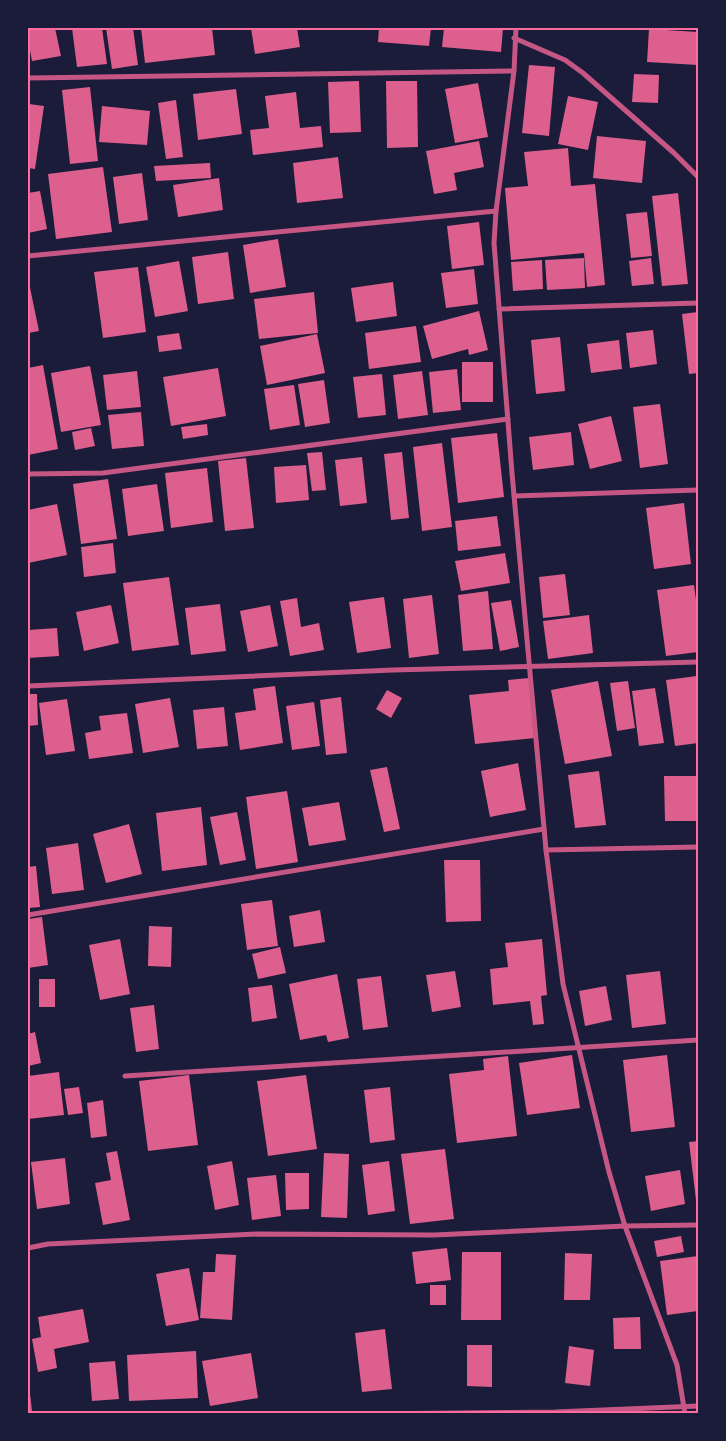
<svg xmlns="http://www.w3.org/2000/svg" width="726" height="1441" font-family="'PT Sans Narrow',sans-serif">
	<rect width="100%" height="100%" fill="#1b1b3a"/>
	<g fill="#dd5f8e">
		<polygon points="28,28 55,28 61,56 32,61 28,40"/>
		<polygon points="72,28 102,28 107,64 77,67"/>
		<polygon points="106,28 133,28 138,65 112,69"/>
		<polygon points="141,28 212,28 215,55 145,63"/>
		<polygon points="251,28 297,28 300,47 255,54"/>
		<polygon points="379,28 431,28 429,46 378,42"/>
		<polygon points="444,28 503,28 501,52 442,47"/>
		<polygon points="649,29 698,32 698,65 647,62"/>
		<polygon points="529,65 555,67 549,136 522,133"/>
		<polygon points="634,74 659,75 658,103 632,102"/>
		<polygon points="359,81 361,132 330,133 328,82"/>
		<polygon points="386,81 417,81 418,147 387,148"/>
		<polygon points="478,83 488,137 455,143 445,89"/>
		<polygon points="90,87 98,161 70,164 62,90"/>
		<polygon points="236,89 242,134 198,140 193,94"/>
		<polygon points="296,92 300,128 321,126 323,147 253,155 250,130 269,128 265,96"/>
		<polygon points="28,96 30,96 29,104 44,106 35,169 28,168"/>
		<polygon points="568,96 598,102 588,150 558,144"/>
		<polygon points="176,100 183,157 166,159 158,103"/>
		<polygon points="102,106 150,111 147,145 99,142"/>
		<polygon points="597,136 646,141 642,183 593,178"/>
		<polygon points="479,141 484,167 454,173 457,190 434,194 426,151"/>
		<polygon points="568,148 571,186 595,184 605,285 587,287 584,253 511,260 505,188 528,186 524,152"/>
		<polygon points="338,157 343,198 297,203 293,163"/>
		<polygon points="210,163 211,178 156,181 154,166"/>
		<polygon points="103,167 112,232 56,239 48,174"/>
		<polygon points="142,173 148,220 119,224 113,177"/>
		<polygon points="219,178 223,210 178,217 173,185"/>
		<polygon points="40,191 47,229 28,233 28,193"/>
		<polygon points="678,193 688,284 662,286 652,196"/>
		<polygon points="647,212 652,256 631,258 626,214"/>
		<polygon points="479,222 484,265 452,269 447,226"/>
		<polygon points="278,239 286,287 250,293 243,245"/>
		<polygon points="228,252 234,299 198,304 192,257"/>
		<polygon points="584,258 585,288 547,290 545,260"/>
		<polygon points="651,258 654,284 632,286 629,261"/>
		<polygon points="542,260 543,289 513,291 511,262"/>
		<polygon points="179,261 188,311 155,317 146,267"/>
		<polygon points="138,267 146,332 103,338 94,272"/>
		<polygon points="474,269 478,304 446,308 441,273"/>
		<polygon points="28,278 39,331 28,333"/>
		<polygon points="393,282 397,316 356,322 351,288"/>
		<polygon points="314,292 318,333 259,339 254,299"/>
		<polygon points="479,311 488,350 469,355 468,349 432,359 423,326"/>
		<polygon points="698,312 698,373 689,374 682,314"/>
		<polygon points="416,326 421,362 369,369 365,333"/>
		<polygon points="653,330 657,364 630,368 626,333"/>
		<polygon points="179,333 182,349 159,352 157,336"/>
		<polygon points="317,334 325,373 267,385 260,346"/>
		<polygon points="560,337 565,391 536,394 531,340"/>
		<polygon points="619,340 622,369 591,373 587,344"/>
		<rect x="462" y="362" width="31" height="40"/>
		<polygon points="43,365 58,449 28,455 28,368"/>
		<polygon points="90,366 101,425 61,432 51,373"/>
		<polygon points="218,368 226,416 171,426 163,377"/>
		<polygon points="457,369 461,410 433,413 429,372"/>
		<polygon points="137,371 141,407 107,410 103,375"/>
		<polygon points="422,371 428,415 398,419 393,375"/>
		<polygon points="382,374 386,415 358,418 353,377"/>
		<polygon points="324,380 330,423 305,427 298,384"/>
		<polygon points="294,385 300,425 270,430 264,389"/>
		<polygon points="660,404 668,464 640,468 633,407"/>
		<polygon points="141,412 144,446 112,449 108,415"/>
		<polygon points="611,416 622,461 590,469 578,424"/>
		<polygon points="207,424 208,435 183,439 181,427"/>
		<polygon points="91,428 95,446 75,450 72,432"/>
		<polygon points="571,432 574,465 533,470 529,437"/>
		<polygon points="497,433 504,497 458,503 451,438"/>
		<polygon points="442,443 452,527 422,531 413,447"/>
		<polygon points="322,452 326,490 312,491 307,453"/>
		<polygon points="402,452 409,518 391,520 384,454"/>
		<polygon points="362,457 367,503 340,506 335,460"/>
		<polygon points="246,458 254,528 225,531 218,461"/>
		<polygon points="306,465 309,500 276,503 274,467"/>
		<polygon points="207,468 213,522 171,528 165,473"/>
		<polygon points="108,479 117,539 81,544 73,484"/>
		<polygon points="157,484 164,531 128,536 122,489"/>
		<polygon points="684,503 691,564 654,569 646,508"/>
		<polygon points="57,504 67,555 28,563 28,510"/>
		<polygon points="497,516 501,546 458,551 455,521"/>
		<polygon points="113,543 116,573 84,577 81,547"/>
		<polygon points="505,553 510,583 461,591 455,561"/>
		<polygon points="565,574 570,615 543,618 539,577"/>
		<polygon points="169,577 179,645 132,651 123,583"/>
		<polygon points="694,585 698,615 698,652 666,656 657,590"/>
		<polygon points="488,591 493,649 463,651 458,595"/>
		<polygon points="432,595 439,654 409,658 403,599"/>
		<polygon points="384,597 391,648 357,653 349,602"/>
		<polygon points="297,598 301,627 319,623 324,650 290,656 280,601"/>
		<polygon points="511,600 519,647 500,651 491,603"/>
		<polygon points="220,604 226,651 191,655 185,608"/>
		<polygon points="111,605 119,643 84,651 76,612"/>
		<polygon points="270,605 278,646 248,652 240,611"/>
		<polygon points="589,615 593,653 548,659 543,621"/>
		<polygon points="57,628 59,656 28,658 28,630"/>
		<polygon points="697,676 698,743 675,746 666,680"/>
		<polygon points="529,678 535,738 475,744 469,695 509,691 508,680"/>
		<polygon points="598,681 612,756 565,764 551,690"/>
		<polygon points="628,681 635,728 617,731 610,683"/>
		<polygon points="275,686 283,743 240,750 235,713 256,710 253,689"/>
		<polygon points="655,688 664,743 639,746 632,691"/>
		<polygon points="387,690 402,698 391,718 376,709"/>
		<polygon points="28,694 37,694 38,725 28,726"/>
		<polygon points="341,697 347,753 326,755 320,700"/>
		<polygon points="170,698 179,747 143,753 135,704"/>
		<polygon points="67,699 75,751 46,755 39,703"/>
		<polygon points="314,702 320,746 292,750 286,706"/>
		<polygon points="224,707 228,746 197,749 193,710"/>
		<polygon points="127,713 133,753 89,759 85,733 101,730 99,716"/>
		<polygon points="518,763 526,810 490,817 481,771"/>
		<polygon points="387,767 400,829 384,832 370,770"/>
		<polygon points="599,771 606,825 575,828 568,775"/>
		<polygon points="664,776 698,776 698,821 665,821"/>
		<polygon points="287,791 298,862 256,869 246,797"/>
		<polygon points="339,802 346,840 309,846 302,808"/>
		<polygon points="201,807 207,865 162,871 156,813"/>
		<polygon points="237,812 246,860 220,865 210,817"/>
		<polygon points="129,824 142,874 106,883 93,834"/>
		<polygon points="78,843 84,890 52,894 46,848"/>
		<polygon points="444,860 480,860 481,921 446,922"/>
		<polygon points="36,866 40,907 28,908 28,867"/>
		<polygon points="272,900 278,946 247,950 241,904"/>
		<polygon points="320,910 325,942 294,947 289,916"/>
		<polygon points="42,917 48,965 28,968 28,919"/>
		<polygon points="149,926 172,927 171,967 148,966"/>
		<polygon points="120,939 130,994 100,1000 89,945"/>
		<polygon points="542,939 547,995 541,996 544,1024 533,1025 530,1001 493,1005 490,969 508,967 505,943"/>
		<polygon points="280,947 286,973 258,979 252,954"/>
		<polygon points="455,971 461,1007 432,1012 426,975"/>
		<polygon points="660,971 666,1024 632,1028 626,975"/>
		<polygon points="337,974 349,1038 328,1042 326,1035 300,1040 289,984"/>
		<polygon points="381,976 388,1027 363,1030 357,979"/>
		<rect x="39" y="979" width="16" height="28"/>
		<polygon points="272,985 277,1018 252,1022 248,988"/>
		<polygon points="606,986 612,1020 585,1026 579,991"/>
		<polygon points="154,1005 159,1049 136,1052 130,1008"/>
		<polygon points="35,1032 41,1063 28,1066 28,1034"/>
		<polygon points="572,1055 580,1108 527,1115 519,1063"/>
		<polygon points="667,1055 675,1127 631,1132 623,1060"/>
		<polygon points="508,1056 517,1136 457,1143 449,1074 484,1070 483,1059"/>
		<polygon points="59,1072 64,1115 28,1119 28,1076"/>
		<polygon points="189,1075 198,1145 148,1151 139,1081"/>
		<polygon points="306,1075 317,1149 268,1156 257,1081"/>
		<polygon points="79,1087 83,1113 68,1115 64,1089"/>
		<polygon points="390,1087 395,1140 370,1143 364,1090"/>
		<polygon points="103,1100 107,1136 91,1138 87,1103"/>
		<polygon points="698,1141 698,1200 696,1200 689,1142"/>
		<polygon points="445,1149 454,1219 410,1224 401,1154"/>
		<polygon points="117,1151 130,1220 103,1225 95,1183 111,1180 106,1153"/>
		<polygon points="324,1153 349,1154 347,1218 321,1217"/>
		<polygon points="65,1158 70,1204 37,1209 31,1162"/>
		<polygon points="232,1161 239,1205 215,1210 207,1166"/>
		<polygon points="389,1161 395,1211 368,1215 362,1165"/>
		<polygon points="680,1170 685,1204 651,1211 645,1176"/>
		<polygon points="285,1173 309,1173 309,1209 286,1210"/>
		<polygon points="276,1175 281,1216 252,1220 247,1178"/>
		<polygon points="681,1236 684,1252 657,1257 654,1241"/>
		<polygon points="447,1248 451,1280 416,1284 412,1252"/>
		<polygon points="462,1252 501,1252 501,1320 461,1320"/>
		<polygon points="565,1253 592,1254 590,1300 564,1300"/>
		<polygon points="216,1254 236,1255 232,1320 200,1318 203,1272 215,1272"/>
		<polygon points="698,1256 698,1311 667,1315 660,1261"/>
		<polygon points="189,1268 199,1320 166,1326 156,1274"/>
		<rect x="430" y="1285" width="16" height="20"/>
		<polygon points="83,1309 89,1342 54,1349 57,1368 38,1372 32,1339 41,1337 38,1317"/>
		<polygon points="640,1317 641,1349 614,1349 613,1318"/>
		<polygon points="385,1329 392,1389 362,1392 355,1333"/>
		<polygon points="467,1345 492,1345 492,1387 467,1386"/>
		<polygon points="569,1346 594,1350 590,1386 565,1383"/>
		<polygon points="196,1351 198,1398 129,1401 127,1355"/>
		<polygon points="251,1353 258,1398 210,1406 202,1361"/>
		<polygon points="115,1361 119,1399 92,1401 89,1363"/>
	</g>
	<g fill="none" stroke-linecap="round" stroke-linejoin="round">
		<g stroke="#c65784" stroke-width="5">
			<polyline points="516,28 514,71 496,211 494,243 512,473 546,850 563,984 609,1172 625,1226 677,1365 685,1414"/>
			<polyline points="514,38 565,60 583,73 674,153 698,177"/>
			<polyline points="28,78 514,71"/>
			<polyline points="28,256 496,211"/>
			<polyline points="499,309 698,303"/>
			<polyline points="28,474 103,473 508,419"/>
			<polyline points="514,496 698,490"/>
			<polyline points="28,686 393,670 698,662"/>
			<polyline points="546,850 698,847"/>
			<polyline points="28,915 544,829"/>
			<polyline points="125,1076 698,1040"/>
			<polyline points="28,1248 48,1244 257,1234 434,1235 625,1226 698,1225"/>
			<polyline points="28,1397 30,1414"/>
			<polyline points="365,1414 555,1412 698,1406"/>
		</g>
	</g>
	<rect width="726" height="1441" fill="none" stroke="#1b1b3a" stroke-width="58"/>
	<rect x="29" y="29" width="668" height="1383" fill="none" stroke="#ff6b9d" stroke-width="2"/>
</svg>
